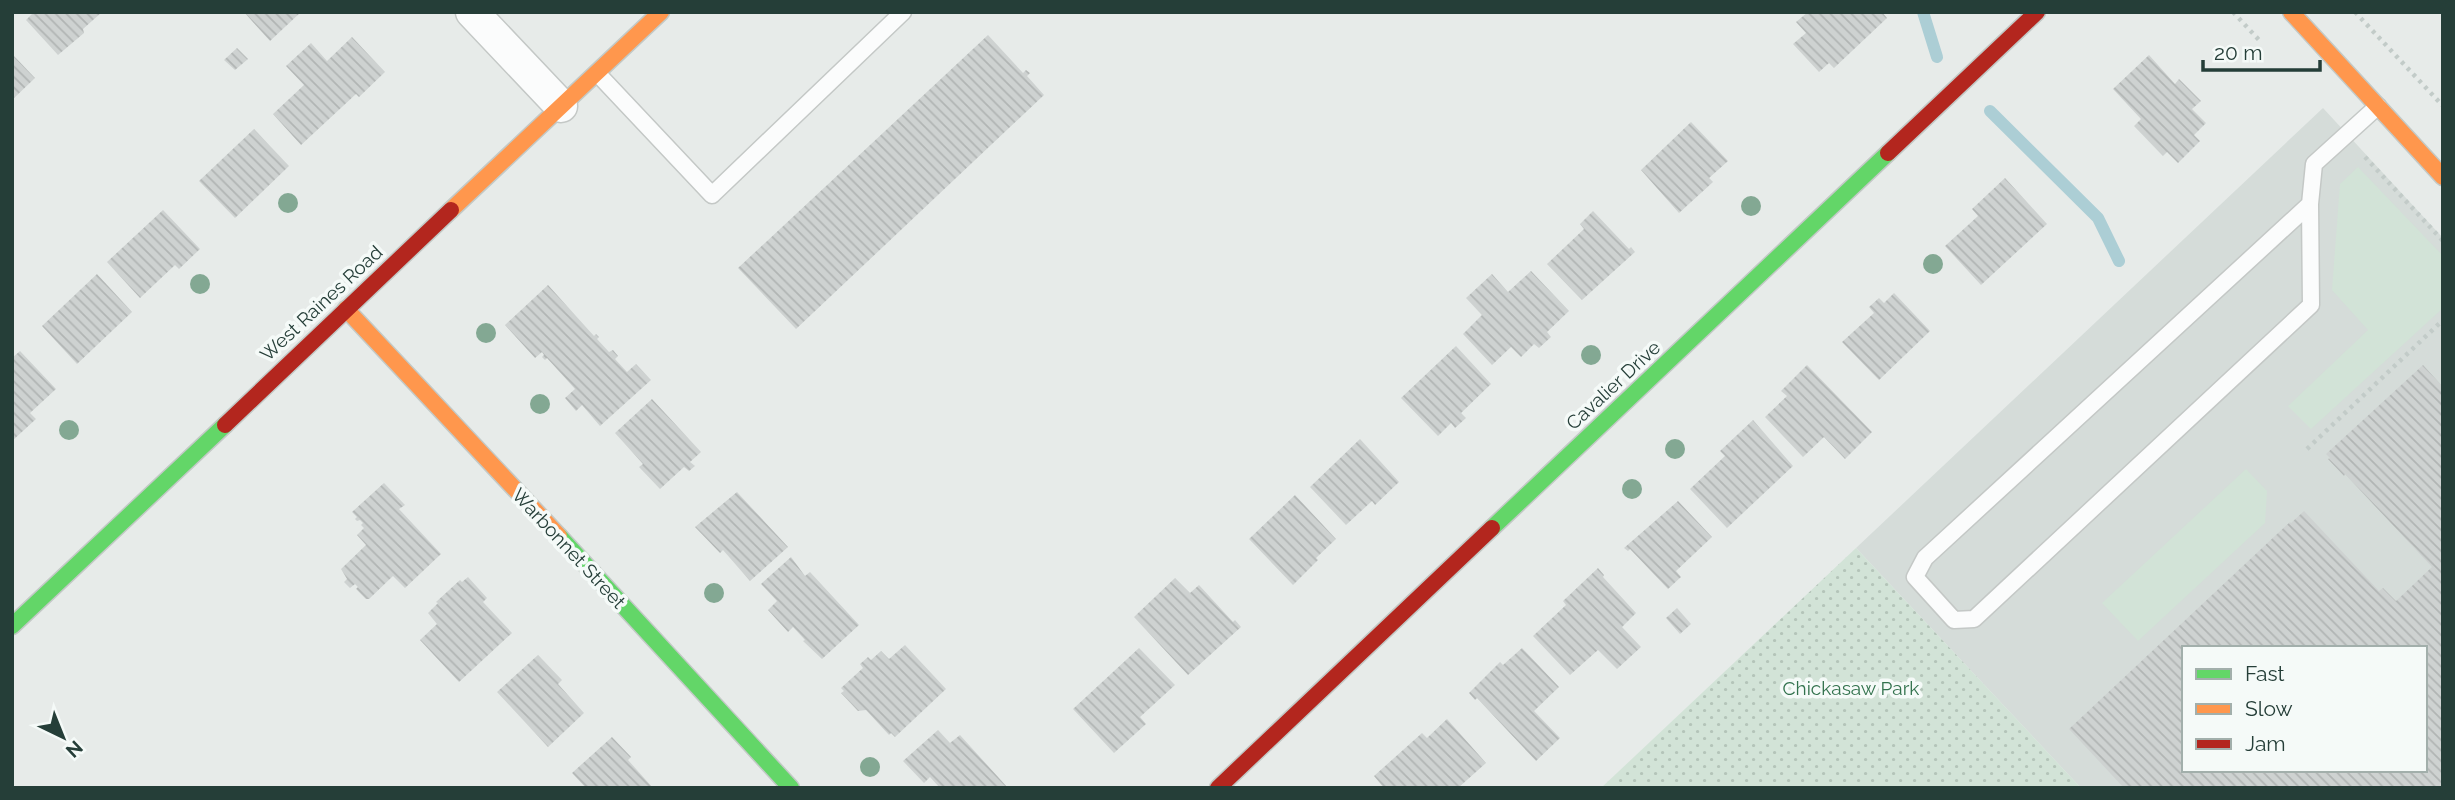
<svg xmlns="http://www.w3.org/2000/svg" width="2455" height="800" font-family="Raleway,sans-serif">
	<defs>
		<pattern id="park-dots" width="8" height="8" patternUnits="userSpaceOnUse" patternTransform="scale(1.75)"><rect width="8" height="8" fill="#d2e3d7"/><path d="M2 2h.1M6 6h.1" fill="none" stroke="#b4c4b9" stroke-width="1.8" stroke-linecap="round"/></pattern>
		<pattern id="building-back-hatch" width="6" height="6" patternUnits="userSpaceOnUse" patternTransform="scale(1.75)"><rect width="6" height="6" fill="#ced2d1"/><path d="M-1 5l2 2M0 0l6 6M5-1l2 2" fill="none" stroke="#b1b5b4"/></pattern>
	</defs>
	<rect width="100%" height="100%" fill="#e7ebe9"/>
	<path fill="#d5dcd9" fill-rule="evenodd" d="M2323,108L2443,238V788H2081L1856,548ZM2184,648H2425V770H2184Z"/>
	<g fill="#d2e3d7">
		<polygon points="2358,167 2443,256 2443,308 2311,429 2288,406 2368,330 2332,290 2340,184"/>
		<polygon points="2246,469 2267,491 2265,523 2138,641 2102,603"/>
	</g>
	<polygon fill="url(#park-dots)" points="1856,548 2081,788 1601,788"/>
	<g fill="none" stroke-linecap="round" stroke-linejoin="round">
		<g stroke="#acced5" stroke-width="12">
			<polyline points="1923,12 1937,57"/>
			<polyline points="1990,111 2098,218 2119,261"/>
		</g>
	</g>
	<g fill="url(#building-back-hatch)" fill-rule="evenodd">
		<polygon points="34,12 102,12 83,29 84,33 58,55 26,20"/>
		<polygon points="244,12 301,12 270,41"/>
		<polygon points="1808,12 1882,12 1887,18 1834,68 1829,63 1819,72 1793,44 1806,33 1796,22"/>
		<polygon points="988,35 1023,73 1026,70 1030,73 1027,76 1044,95 796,329 738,268"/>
		<polygon points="352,37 385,72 359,97 356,94 301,145 273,114 304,85 286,66 311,43 327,61"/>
		<polygon points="237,48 248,59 235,70 224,60"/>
		<polygon points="12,54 35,78 12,100"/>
		<polygon points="2149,55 2175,84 2179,79 2201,101 2192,109 2206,123 2194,135 2200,141 2178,163 2167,152 2163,156 2134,126 2141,119 2113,89"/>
		<polygon points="1691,122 1728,161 1709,178 1713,182 1679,213 1641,170"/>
		<polygon points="254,129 289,166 235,218 199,181"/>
		<polygon points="2005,178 2047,224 1981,285 1945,246 1978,216 1972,209"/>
		<polygon points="163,210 200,249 179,269 175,265 140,298 107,262"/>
		<polygon points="1593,211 1629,249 1631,247 1635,252 1582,300 1547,264 1584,229 1580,224"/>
		<polygon points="1531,271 1569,311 1547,332 1551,337 1539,348 1534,344 1521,357 1511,347 1492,365 1463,334 1482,315 1466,298 1492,274 1508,292"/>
		<polygon points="97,274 132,312 77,364 42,326"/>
		<polygon points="548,285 594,336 596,334 599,337 597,339 609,352 613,350 618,356 615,359 627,372 636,364 651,380 600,426 582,405 576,411 565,398 575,389 547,358 545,360 542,357 544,355 542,352 535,358 505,325"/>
		<polygon points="1894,293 1930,331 1879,380 1842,342 1874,313 1869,307 1879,298 1884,303"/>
		<polygon points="1456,346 1491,384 1461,413 1466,418 1455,428 1451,423 1438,436 1401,398"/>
		<polygon points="20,351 56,389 30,413 36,419 12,441 12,358"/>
		<polygon points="1807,365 1872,432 1845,459 1824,437 1803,457 1765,417 1787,396 1781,391"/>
		<path d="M2423,365L2443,387V788H2124L2069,729L2290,522L2291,523L2304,511L2379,591L2383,588L2396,601L2432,567L2345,474L2344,476L2328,459L2330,458L2326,454ZM2184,648H2425V770H2184Z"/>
		<polygon points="652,399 701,452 690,462 695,466 689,471 684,467 660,489 639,467 643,464 615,433"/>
		<polygon points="1753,420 1793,466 1727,528 1690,489 1725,456 1720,451"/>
		<polygon points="1360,439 1399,482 1375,505 1372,501 1346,525 1310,487"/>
		<polygon points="384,483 405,505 399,509 441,554 405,588 393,576 369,599 366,599 356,589 358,587 355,584 350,588 344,582 347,579 341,569 366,545 357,535 364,528 361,525 363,523 360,520 357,521 355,519 357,517 352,512"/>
		<polygon points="737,492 788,547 750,581 723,550 720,553 695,527"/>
		<polygon points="1295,495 1336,539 1316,558 1318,560 1293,585 1249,539"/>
		<polygon points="1678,501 1712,537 1676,571 1681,577 1668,589 1630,549 1628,551 1624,548"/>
		<polygon points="791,557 805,576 810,572 859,625 822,659 803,641 805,640 793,627 788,632 768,610 777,601 761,584"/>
		<polygon points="1598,568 1604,575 1603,577 1636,613 1622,627 1641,647 1617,669 1598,650 1570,675 1533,636 1566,605 1563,601"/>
		<polygon points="468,577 487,598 483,602 512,633 459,682 420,640 437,624 428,613 438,603 436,602 460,580 462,582"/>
		<polygon points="1175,578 1190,593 1199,585 1233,622 1235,620 1241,627 1188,675 1134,617"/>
		<polygon points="1677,608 1691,624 1680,634 1666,618"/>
		<polygon points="905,645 946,689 895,737 891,733 889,735 866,710 858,711 841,693 844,691 841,688 863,668 860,664 868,657 871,660 881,651 889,659"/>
		<polygon points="1139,648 1175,685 1140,717 1146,724 1114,753 1073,709"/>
		<polygon points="1522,648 1559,687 1534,711 1560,738 1536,761 1477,698 1475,700 1469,693 1500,662 1503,665"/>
		<polygon points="538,655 562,680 558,684 584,713 548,747 497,692"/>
		<polygon points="1447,719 1486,763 1458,788 1384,788 1374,776 1422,733 1427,738"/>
		<polygon points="938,730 950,743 960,735 1008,788 940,788 930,777 924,783 903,761"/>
		<polygon points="612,737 631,757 628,760 653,788 586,788 572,773"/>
	</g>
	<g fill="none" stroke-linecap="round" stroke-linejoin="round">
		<g stroke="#c4c8c6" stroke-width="19">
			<g id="lane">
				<polyline points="597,73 712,195 903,12"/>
				<polyline points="2310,204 1925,558 1915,577 1954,620 1974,619 2311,305 2310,204 2314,164 2378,106"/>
			</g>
		</g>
		<g stroke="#c4c8c6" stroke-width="35">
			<polyline id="street" points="472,12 561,106"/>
		</g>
		<g stroke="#c3c9c6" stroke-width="19">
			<g id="fast">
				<polyline points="1492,528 1888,153"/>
				<polyline points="559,536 791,788"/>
				<polyline points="12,626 225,425"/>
			</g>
		</g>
		<g stroke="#c3c9c6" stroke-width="19">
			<g id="slow">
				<polyline points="2291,12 2443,177"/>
				<polyline points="451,210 661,12"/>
				<polyline points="346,309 559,536"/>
			</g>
		</g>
		<g stroke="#c3c9c6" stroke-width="19">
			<g id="jam">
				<polyline points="1888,153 2037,12"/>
				<polyline points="225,425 451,210"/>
				<polyline points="1218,788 1492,528"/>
			</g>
		</g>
		<g stroke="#c2cbc8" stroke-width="4.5" stroke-dasharray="3.5 5" stroke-linecap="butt">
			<polyline points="2233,12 2260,41"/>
			<polyline points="2355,12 2443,106"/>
			<polyline points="2365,157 2443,241"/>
			<polyline points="2307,449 2443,320"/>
		</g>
		<use href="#lane" stroke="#fbfcfc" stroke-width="16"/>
		<use href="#street" stroke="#fbfcfc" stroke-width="32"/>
		<use href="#fast" stroke="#63d668" stroke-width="16"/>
		<use href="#slow" stroke="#ff974d" stroke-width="16"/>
		<use href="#jam" stroke="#b3261e" stroke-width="16"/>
	</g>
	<g fill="#83a893">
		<circle cx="288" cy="203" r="10"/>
		<circle cx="1751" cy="206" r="10"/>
		<circle cx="1933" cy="264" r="10"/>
		<circle cx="200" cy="284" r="10"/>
		<circle cx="486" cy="333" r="10"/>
		<circle cx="1591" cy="355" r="10"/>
		<circle cx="540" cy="404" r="10"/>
		<circle cx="69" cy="430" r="10"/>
		<circle cx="1675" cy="449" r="10"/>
		<circle cx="1632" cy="489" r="10"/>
		<circle cx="714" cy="593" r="10"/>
		<circle cx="870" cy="767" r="10"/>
	</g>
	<g text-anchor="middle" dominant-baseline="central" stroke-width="7" stroke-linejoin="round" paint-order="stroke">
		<g font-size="19" fill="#253e38" stroke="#f5faf8">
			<text transform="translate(321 303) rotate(-43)">West Raines Road</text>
			<text transform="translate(1613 385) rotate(-43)">Cavalier Drive</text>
			<text transform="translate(569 548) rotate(47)">Warbonnet Street</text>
		</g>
		<g font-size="19" fill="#32724d" stroke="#f5faf8">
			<text x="1851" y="688">Chickasaw Park</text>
		</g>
	</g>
	<rect width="2455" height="800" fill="none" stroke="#253e38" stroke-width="28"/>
	<rect x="2182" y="646" width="245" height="126" fill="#f5faf8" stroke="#a2afab" stroke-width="2"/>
	<rect x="2196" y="669" width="35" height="10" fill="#63d668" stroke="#a2afab" stroke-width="2"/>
	<text x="2245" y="681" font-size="21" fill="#253e38">Fast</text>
	<rect x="2196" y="704" width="35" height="10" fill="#ff974d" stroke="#a2afab" stroke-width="2"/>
	<text x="2245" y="716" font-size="21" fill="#253e38">Slow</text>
	<rect x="2196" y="739" width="35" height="10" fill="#b3261e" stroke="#a2afab" stroke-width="2"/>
	<text x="2245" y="751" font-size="21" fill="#253e38">Jam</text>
	<g transform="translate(63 737) rotate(137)" stroke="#f5faf8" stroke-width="5" paint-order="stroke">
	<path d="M0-5L12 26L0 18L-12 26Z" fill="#253e38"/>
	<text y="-10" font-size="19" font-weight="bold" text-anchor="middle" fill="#253e38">N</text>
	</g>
	<path d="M2203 60v10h117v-10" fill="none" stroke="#253e38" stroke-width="3.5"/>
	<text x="2214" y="60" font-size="21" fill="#253e38" stroke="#f5faf8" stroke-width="5" paint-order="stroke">20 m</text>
</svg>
